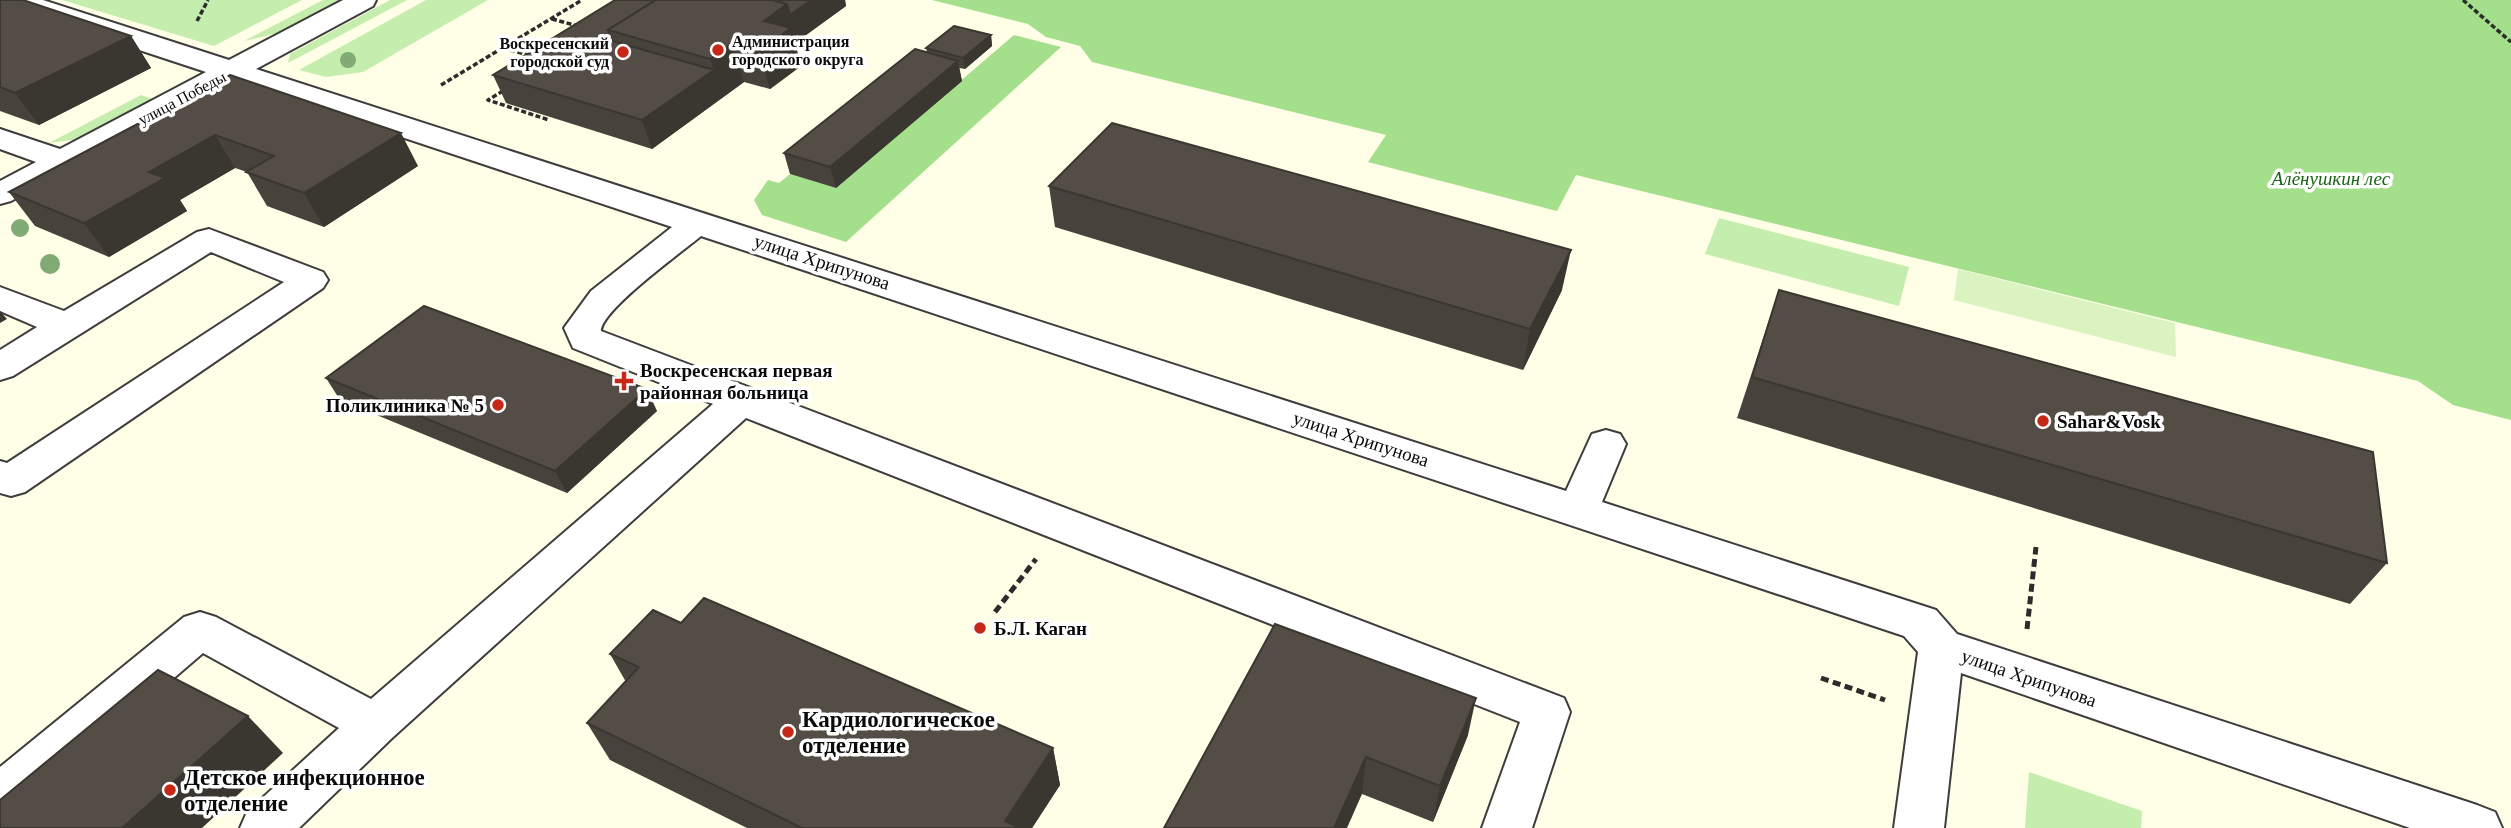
<svg xmlns="http://www.w3.org/2000/svg" width="2511" height="828" font-family="'Times New Roman',serif">
	<rect width="100%" height="100%" fill="#fffee7"/>
	<g fill="#c5edad">
		<polygon points="62,0 302,0 214,46"/>
		<polygon points="323,0 341,0 278,33 244,41"/>
		<polygon points="390,0 407,0 288,63 290,54"/>
		<polygon points="426,0 488,0 363,72 326,77 299,70"/>
		<polygon points="141,95 153,99 79,139 49,143"/>
		<polygon points="1719,218 1909,267 1899,306 1705,254"/>
		<polygon points="2029,772 2142,811 2141,828 2025,828"/>
	</g>
	<g fill="#a4df8b">
		<polygon points="932,0 2511,0 2511,420 2453,405 2418,381 1576,175 1557,211 1368,162 1386,135 1092,62 1080,46 1046,37 1028,24"/>
		<polygon points="1014,35 1061,47 846,242 762,215 754,200 768,180 779,183 790,174 836,188"/>
	</g>
	<polygon fill="#daf3c0" points="1958,269 2175,323 2176,357 1954,300"/>
	<g fill="none" stroke-linecap="round" stroke-linejoin="round">
		<g stroke="#3d3d3d" stroke-width="4">
			<g id="minor">
				<path d="M3,0H43L229,60L343,0H376L373,6L256,69L1566,491L1592,434L1606,430L1620,434L1626,444L1602,502L1936,610L1957,634L2477,805L2495,812L2502,828H2410L1961,673L1944,828H1894L1918,652L1904,636L701,236C682,252 601,310 601,331L1564,698L1570,712L1532,828H1482L1520,722L746,418L392,738L299,828H240L247,812L339,728L203,653L17,813L0,819V767L184,617L200,612L216,617L371,699L713,404L573,348L564,328L591,291L672,227L233,81L11,201L0,204V181L36,162L0,149V129L60,149L206,72L6,6Z"/>
				<polygon points="209,229 323,272 328,280 323,288 25,492 11,496 0,493 0,461 7,463 284,282 211,252 13,376 0,380 0,350 37,327 0,311 0,287 64,311 197,232"/>
			</g>
		</g>
		<g stroke="#2c2c2c" stroke-width="3.5" stroke-dasharray="5 2.5" stroke-linecap="butt">
			<polyline points="2463,0 2511,42"/>
			<polyline points="552,19 578,26"/>
			<polyline points="197,21 208,0"/>
			<polyline points="503,48 532,56"/>
			<polyline points="441,85 582,0"/>
			<polyline points="503,91 488,100 549,120"/>
		</g>
		<g stroke="#2c2c2c" stroke-width="5" stroke-dasharray="8 4.5" stroke-linecap="butt">
			<polyline points="995,612 1036,559"/>
			<polyline points="2027,629 2036,547"/>
			<polyline points="1821,678 1885,700"/>
		</g>
		<use href="#minor" fill="#fff" fill-rule="evenodd"/>
	</g>
	<g fill="#81aa74">
		<circle cx="348" cy="60" r="8"/>
		<circle cx="20" cy="228" r="9"/>
		<circle cx="50" cy="264" r="10"/>
	</g>
	<g fill="#47423b">
		<polygon points="0,0 131,36 151,68 39,125 0,111"/>
		<polygon points="615,0 845,0 846,6 795,43 801,66 770,89 744,82 652,149 506,103 493,75"/>
		<polygon points="991,35 992,46 965,69 959,68 962,81 836,188 790,174 784,153 927,52 926,48"/>
		<polygon points="230,75 418,166 324,227 267,206 247,172 235,168 180,200 187,211 109,257 35,226 9,192"/>
		<polygon points="1049,186 1562,290 1523,370 1055,227"/>
		<polygon points="1779,290 2387,563 2350,604 1737,418"/>
		<polygon points="326,378 657,411 567,493 340,400"/>
		<polygon points="681,623 1053,748 1060,785 1032,828 747,828 610,760 587,723 626,682 610,654"/>
		<polygon points="1275,624 1468,735 1433,822 1362,794"/>
	</g>
	<g fill="#3a3630">
		<polygon points="811,0 845,0 846,6 795,43 801,66 770,89 759,51 764,21 787,4"/>
		<polygon points="991,35 992,46 965,69 963,58"/>
		<polygon points="131,36 151,68 39,125 15,93"/>
		<polygon points="732,43 744,82 652,149 642,120 714,70 710,59"/>
		<polygon points="958,61 962,81 836,188 830,167"/>
		<polygon points="401,133 418,166 324,227 304,193"/>
		<polygon points="215,135 235,168 180,200 187,211 109,257 84,223 149,172"/>
		<polygon points="1571,250 1562,290 1523,370 1530,329"/>
		<polygon points="0,311 7,319 0,323"/>
		<polygon points="647,389 657,411 567,493 555,471"/>
		<polygon points="1476,698 1468,735 1433,822 1440,786"/>
		<polygon points="248,716 283,753 202,828 122,828"/>
		<polygon points="1053,748 1060,785 1032,828 1007,828 1005,821"/>
		<polygon points="1366,757 1362,794 1347,828 1334,828"/>
	</g>
	<g fill="#534d45" stroke="#3a3630" stroke-width="2">
		<polygon points="0,0 23,0 131,36 15,93 0,87"/>
		<polygon points="615,0 656,0 608,30 612,41 714,70 642,120 493,75"/>
		<polygon points="656,0 773,0 787,4 764,21 791,28 759,51 732,43 710,59 608,30"/>
		<polygon points="773,0 811,0 790,15 787,4"/>
		<polygon points="954,26 991,35 963,58 926,48"/>
		<polygon points="915,49 958,61 830,167 784,153"/>
		<polygon points="230,75 401,133 304,193 246,172 274,156 215,135 149,172 165,178 84,223 9,192"/>
		<polygon points="1112,123 1571,250 1530,329 1049,186"/>
		<polygon points="1779,290 2373,452 2387,563 1752,377"/>
		<polygon points="424,306 647,389 555,471 326,378"/>
		<polygon points="704,598 1053,748 1005,821 1020,828 802,828 587,723 639,667 610,654 653,610 681,623"/>
		<polygon points="1275,624 1476,698 1440,786 1366,757 1334,828 1164,828"/>
		<polygon points="158,670 248,716 122,828 0,828 0,800"/>
	</g>
	<g fill="#c62716" stroke="#fff" stroke-width="2.5">
		<circle cx="718" cy="50" r="7"/>
		<circle cx="623" cy="52" r="7"/>
		<path d="M620.5 370.5h7v7h7v7h-7v7h-7v-7h-7v-7h7z"/>
		<circle cx="498" cy="405" r="7"/>
		<circle cx="2043" cy="421" r="7"/>
		<circle cx="980" cy="628" r="7"/>
		<circle cx="788" cy="732" r="7"/>
		<circle cx="170" cy="790" r="7"/>
	</g>
	<g text-anchor="middle" dominant-baseline="central" stroke-width="7" stroke-linejoin="round" paint-order="stroke">
		<g font-size="16" font-weight="bold" fill="#0a0a0a" stroke="#fff" text-anchor="start">
			<text x="732" y="41">Администрация<tspan x="732" dy="18">городского округа</tspan></text>
			<text x="609" y="43" text-anchor="end">Воскресенский<tspan x="609" dy="18">городской суд</tspan></text>
		</g>
		<g font-size="16" fill="#0a0a0a" stroke="#fff">
			<text transform="translate(182 98) rotate(-28)">улица Победы</text>
		</g>
		<g font-size="19" font-style="italic" fill="#1a6615" stroke="#fff">
			<text x="2331" y="178">Алёнушкин лес</text>
		</g>
		<g font-size="19" fill="#0a0a0a" stroke="#fff">
			<text transform="translate(822 262) rotate(18)">улица Хрипунова</text>
			<text transform="translate(1361 439) rotate(18)">улица Хрипунова</text>
			<text transform="translate(2029 678) rotate(19)">улица Хрипунова</text>
		</g>
		<g font-size="19" font-weight="bold" fill="#0a0a0a" stroke="#fff" text-anchor="start">
			<text x="640" y="370">Воскресенская первая<tspan x="640" dy="22">районная больница</tspan></text>
			<text x="484" y="405" text-anchor="end">Поликлиника № 5</text>
			<text x="2057" y="421">Sahar&amp;Vosk</text>
			<text x="994" y="628">Б.Л. Каган</text>
		</g>
		<g font-size="23" font-weight="bold" fill="#0a0a0a" stroke="#fff" text-anchor="start">
			<text x="802" y="719">Кардиологическое<tspan x="802" dy="26">отделение</tspan></text>
			<text x="184" y="777">Детское инфекционное<tspan x="184" dy="26">отделение</tspan></text>
		</g>
	</g>
</svg>
